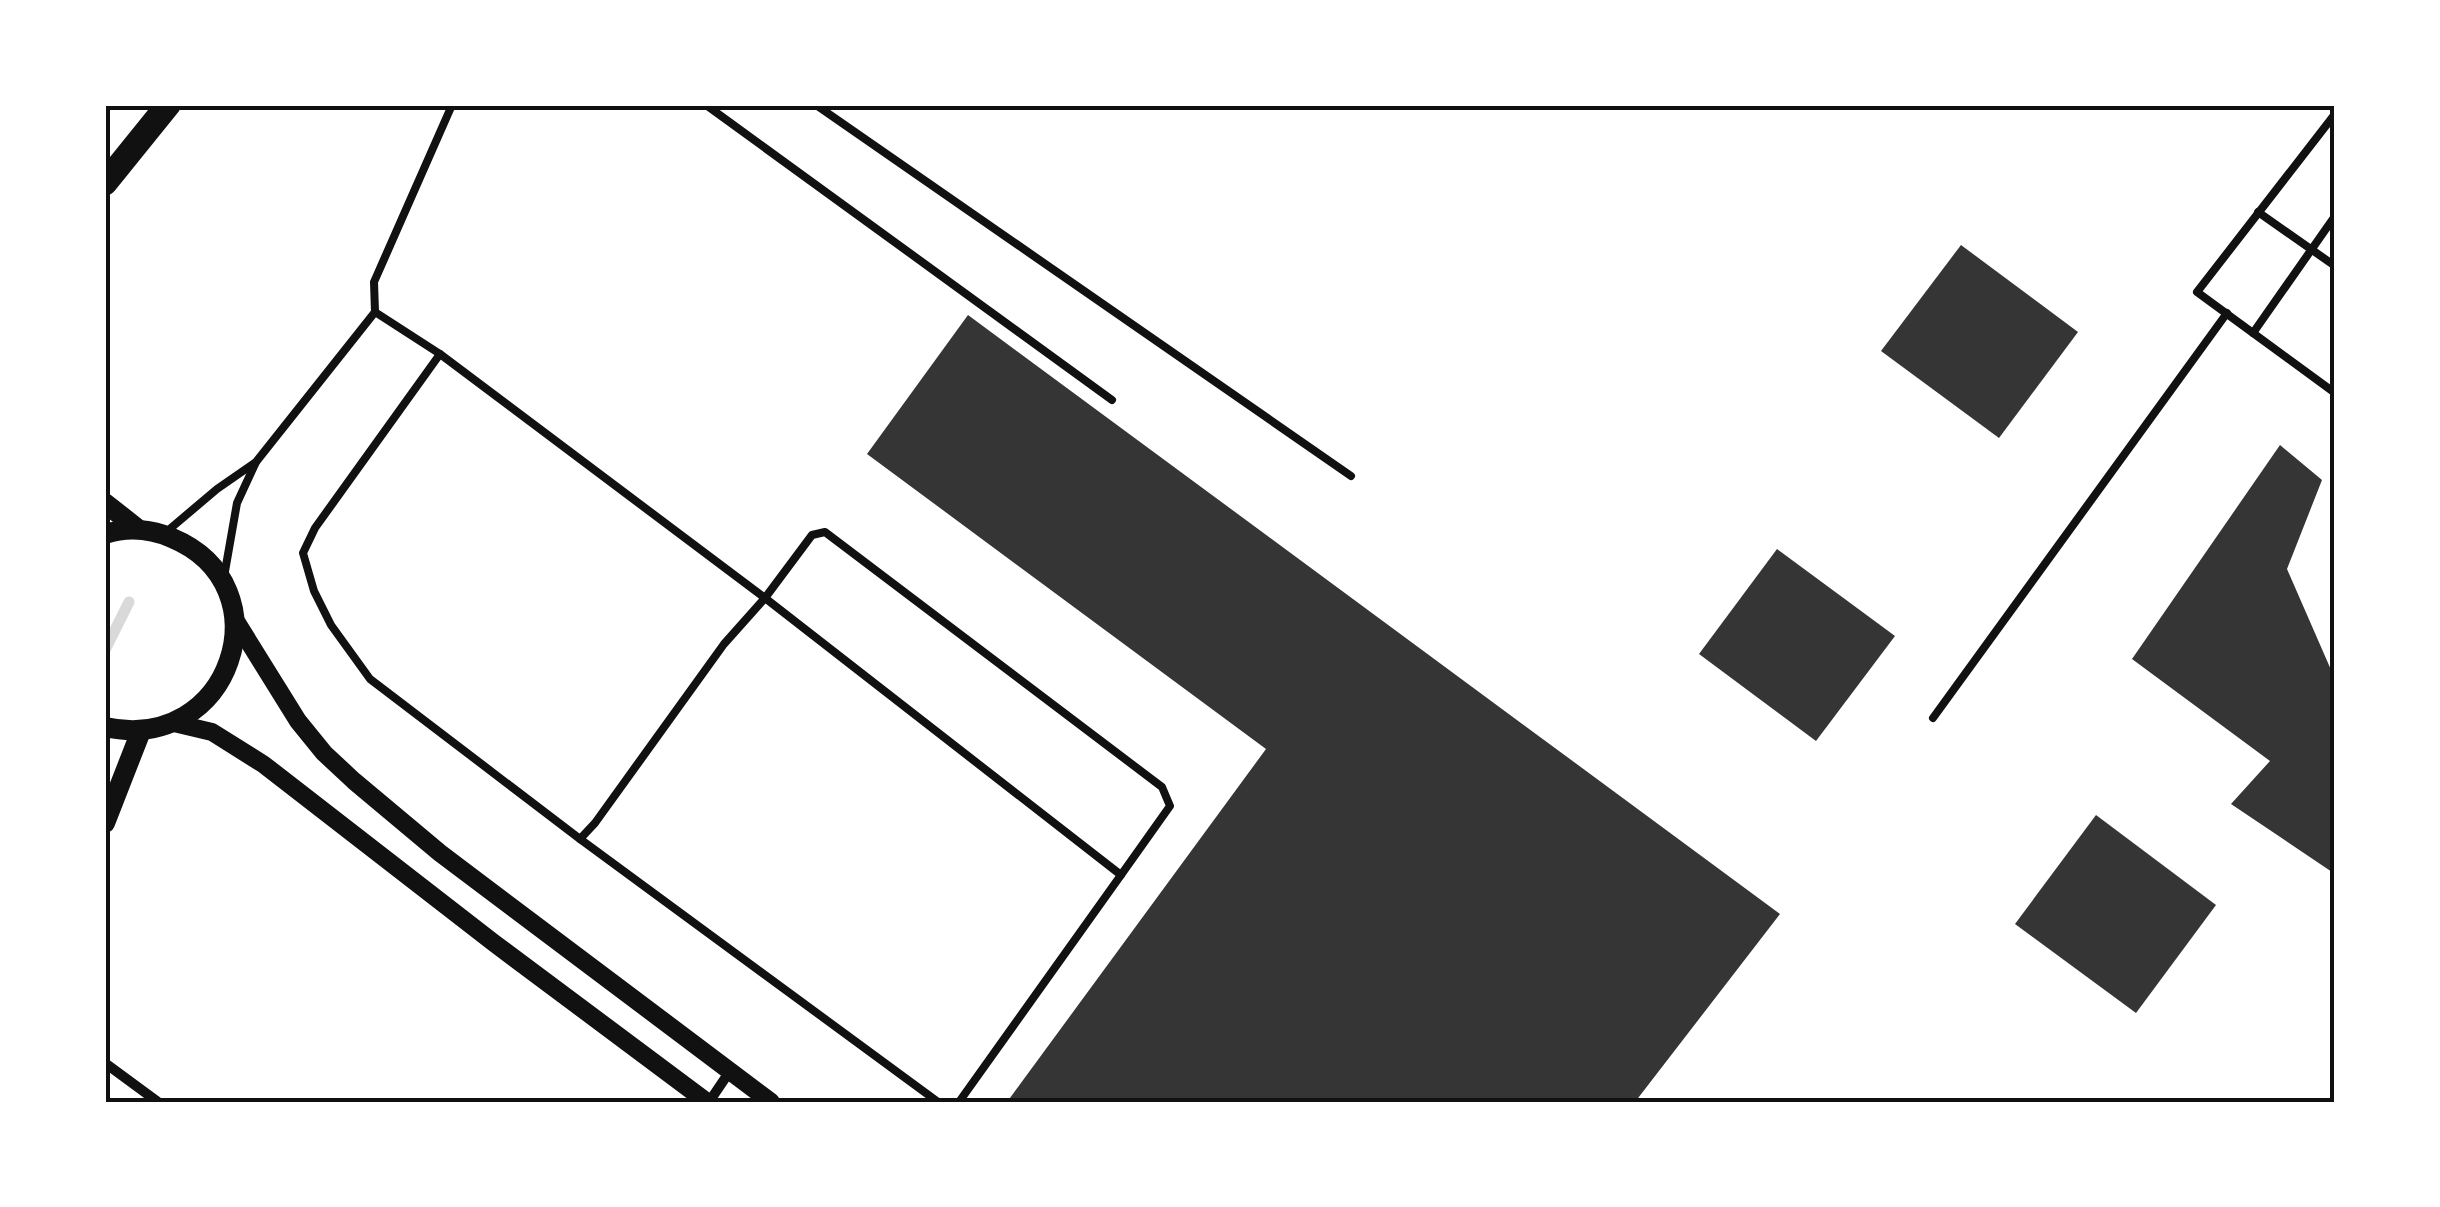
<svg xmlns="http://www.w3.org/2000/svg" width="2440" height="1207" font-family="Bitter,serif">
	<rect width="100%" height="100%" fill="#fff"/>
	<g fill="none" stroke-linecap="round" stroke-linejoin="round">
		<polyline stroke="#d9d9d9" stroke-width="11" points="105,650 129,602"/>
	</g>
	<g fill="#353535">
		<polygon points="1961,245 2078,332 1999,438 1881,351"/>
		<polygon points="968,315 1780,914 1635,1102 1007,1102 1266,749 867,454"/>
		<polygon points="2280,445 2322,480 2287,569 2335,679 2335,874 2231,804 2270,761 2132,659"/>
		<polygon points="1777,549 1895,636 1816,741 1699,654"/>
		<polygon points="2096,815 2216,905 2136,1013 2015,924"/>
	</g>
	<g fill="none" stroke-linecap="round" stroke-linejoin="round">
		<g stroke="#111" stroke-width="8">
			<polyline points="706,105 1112,400"/>
			<polyline points="816,105 1351,476"/>
			<polyline points="2335,114 2197,292 2253,333 2335,216"/>
			<polyline points="2258,212 2335,266"/>
			<polyline points="375,312 440,354 765,598 1121,875 959,1102"/>
			<polyline points="2253,333 2335,393"/>
			<polyline points="440,354 315,528 303,553 314,591 331,625 370,679 580,839 938,1102"/>
			<polyline points="165,533 217,489 256,462"/>
			<polyline points="224,577 237,503 256,462 375,312 374,282 452,105"/>
			<polyline points="1933,718 2227,313"/>
			<polyline points="580,839 595,823 724,644 765,598 812,535 825,532 1162,787 1170,806 1121,875"/>
		</g>
		<g stroke="#111" stroke-width="10">
			<polyline points="105,1063 158,1102"/>
			<polyline points="709,1102 730,1071"/>
		</g>
		<g stroke="#111" stroke-width="18">
			<polyline points="234,618 298,721 324,753 354,781 440,853 771,1102"/>
			<polyline points="174,723 212,732 263,764 494,943 707,1102"/>
		</g>
		<g stroke="#111" stroke-width="20">
			<polyline points="105,503 138,529"/>
			<path d="M105,534C127,527 151,529 172,538C287,586 231,755 105,727"/>
			<polyline points="105,823 141,731"/>
		</g>
		<polyline stroke="#111" stroke-width="25" points="105,183 168,105"/>
	</g>
	<rect width="2440" height="1207" fill="none" stroke="#ffffff" stroke-width="215"/>
	<rect x="108" y="108" width="2224" height="992" fill="none" stroke="#111" stroke-width="4"/>
</svg>
